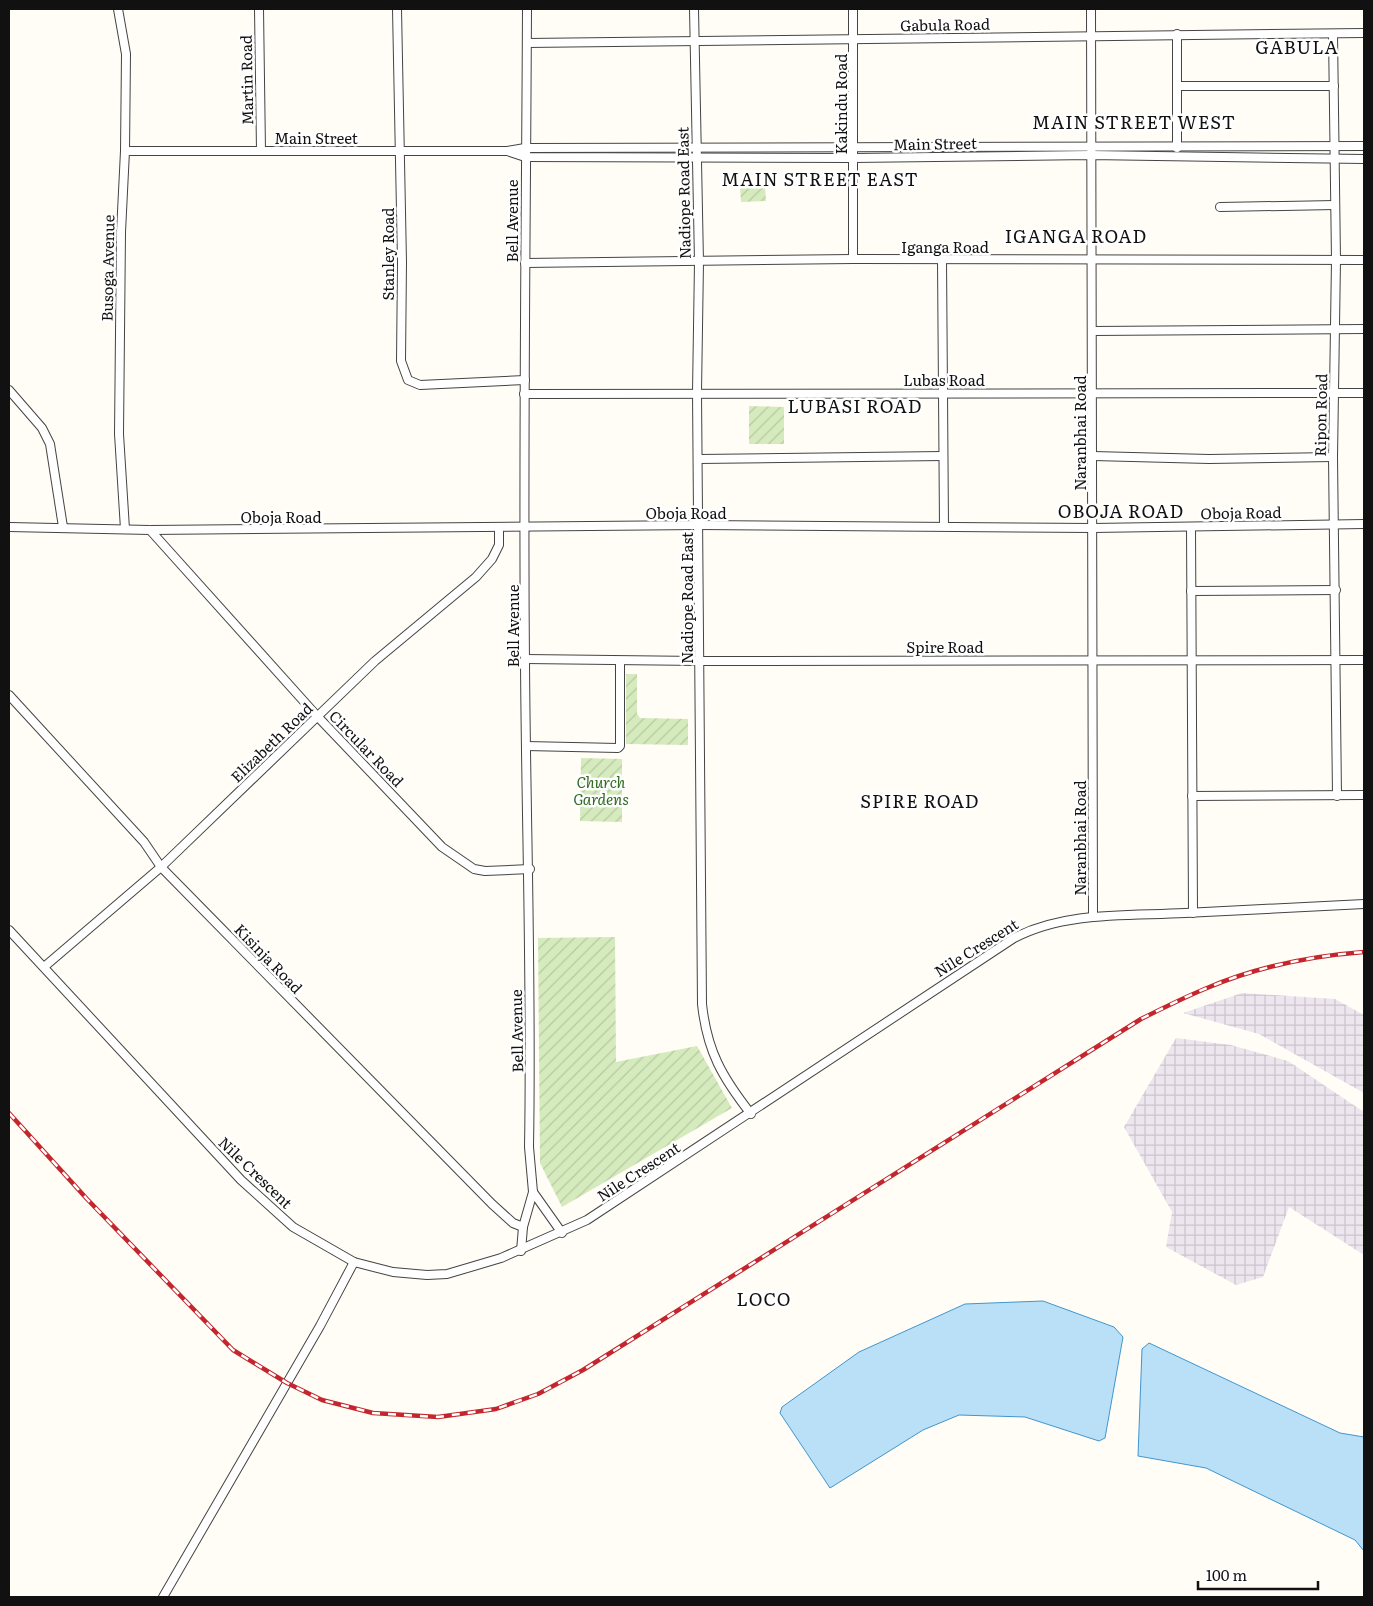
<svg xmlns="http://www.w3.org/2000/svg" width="1373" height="1606" font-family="Literata,serif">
	<defs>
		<pattern id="industrial-grid" width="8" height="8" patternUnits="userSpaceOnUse" patternTransform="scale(1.25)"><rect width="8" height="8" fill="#eee6ef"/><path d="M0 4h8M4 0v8" fill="none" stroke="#cbc4cc"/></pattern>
		<pattern id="garden-furrows" width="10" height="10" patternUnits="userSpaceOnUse" patternTransform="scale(1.25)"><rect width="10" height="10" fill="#d5ebbd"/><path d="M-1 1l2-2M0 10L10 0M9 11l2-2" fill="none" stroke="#b6c8a1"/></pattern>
	</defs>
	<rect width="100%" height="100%" fill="#fffdf5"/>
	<g fill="url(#industrial-grid)">
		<polygon points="1242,993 1335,999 1364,1015 1364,1093 1259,1034 1183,1013"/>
		<polygon points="1176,1038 1231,1045 1288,1061 1364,1112 1364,1255 1289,1207 1263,1277 1236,1285 1166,1247 1172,1212 1124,1127"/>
	</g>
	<g fill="url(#garden-furrows)">
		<polygon points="765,186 766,201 741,202 740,187"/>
		<polygon points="749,406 784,407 784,444 749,444"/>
		<polygon points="626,674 637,674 637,714 640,718 688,719 688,745 626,744"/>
		<polygon points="581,758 622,759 622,822 580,821"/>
		<polygon points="615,937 616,1062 697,1046 732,1108 562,1207 540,1163 538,938"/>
	</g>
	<g fill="#b9e0f7" stroke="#3f96cf">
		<polygon points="1043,1301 1114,1327 1123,1337 1105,1438 1099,1441 1025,1417 959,1415 923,1430 830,1488 780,1413 782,1407 859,1352 965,1304"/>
		<polygon points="1149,1343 1340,1433 1364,1437 1364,1551 1355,1540 1206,1468 1138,1456 1142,1349"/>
	</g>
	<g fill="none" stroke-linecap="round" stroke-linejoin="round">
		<g stroke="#444" stroke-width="10">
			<g id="minor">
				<polyline points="118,9 126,54 125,151 121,232 119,434 125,529"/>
				<polyline points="259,9 261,151"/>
				<polyline points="397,9 402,262 401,361 408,380 420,385 525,380"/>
				<path d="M527,9C526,226 523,443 525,661C526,823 532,984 529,1147L533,1192L562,1233"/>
				<path d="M694,9L699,262L697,392L702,1004C707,1051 722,1077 751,1114"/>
				<polyline points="853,9 853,259"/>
				<path d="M1091,9C1090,312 1093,615 1093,917"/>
				<polyline points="1333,34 1336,260 1333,457 1337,796"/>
				<polyline points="527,43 1364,33"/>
				<polyline points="1177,86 1334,86"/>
				<polyline points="1177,148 1177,34"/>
				<polyline points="125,151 507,151 525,148 1364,146"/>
				<polyline points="510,152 525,157 853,158 1090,155 1364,159"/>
				<polyline points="1220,207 1335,205"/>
				<polyline points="942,260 944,526"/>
				<polyline points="525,263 853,259 1364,260"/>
				<polyline points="1092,331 1364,329"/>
				<polyline points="9,390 42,428 50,444 63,527"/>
				<polyline points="524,394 1364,393"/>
				<polyline points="1093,456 1209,459 1333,457"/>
				<polyline points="699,459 943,456"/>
				<polyline points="9,527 150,530 700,525 1093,528 1364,524"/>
				<polyline points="1191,527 1193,913"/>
				<polyline points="150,530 317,716 442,847 474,869 485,871 530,869"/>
				<polyline points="1191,591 1336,590"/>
				<polyline points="525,659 700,661 1364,660"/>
				<polyline points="9,695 144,842 161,867 492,1204 513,1223 523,1227"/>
				<polyline points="526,746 618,748 620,746 620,661"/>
				<polyline points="1192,796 1364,795"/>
				<path d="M9,930L241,1180L293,1227L354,1262L393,1272L427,1275L447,1274L501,1258L587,1220L1014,938C1065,911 1129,916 1185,913C1245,910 1305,907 1364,904"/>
				<polyline points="44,967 161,867 375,661 476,577 492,559 499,545 499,528"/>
				<polyline points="521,1251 523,1227 533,1192"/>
				<polyline points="163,1597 320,1326 354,1262"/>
			</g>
		</g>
		<use href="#minor" stroke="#fff" stroke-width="8"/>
		<g stroke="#c4262e" stroke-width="4.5">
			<path id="rail" d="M9,1113L87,1199L233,1350L287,1383L322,1400L373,1413L438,1417L496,1409L538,1394L583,1370L1141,1019C1163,1008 1185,997 1207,988C1256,967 1311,956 1364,952"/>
		</g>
		<use href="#rail" stroke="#fff" stroke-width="2.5" stroke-dasharray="8" stroke-linecap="butt"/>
	</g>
	<g text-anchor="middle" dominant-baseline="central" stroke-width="5" stroke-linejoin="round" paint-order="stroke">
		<g font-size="15" fill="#111" stroke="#fff">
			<text transform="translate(945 24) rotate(-1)">Gabula Road</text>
			<text transform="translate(246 80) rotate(-91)">Martin Road</text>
			<text transform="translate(840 104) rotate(-90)">Kakindu Road</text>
			<text x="316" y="137">Main Street</text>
			<text transform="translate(935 143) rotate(-1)">Main Street</text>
			<text transform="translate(683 193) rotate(-91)">Nadiope Road East</text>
			<text transform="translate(511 221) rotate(-90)">Bell Avenue</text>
			<text x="945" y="246">Iganga Road</text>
			<text transform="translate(387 254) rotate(-90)">Stanley Road</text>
			<text transform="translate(107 268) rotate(-89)">Busoga Avenue</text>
			<text x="944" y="379">Lubas Road</text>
			<text transform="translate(1320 415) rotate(-89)">Ripon Road</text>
			<text transform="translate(1079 433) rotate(-90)">Naranbhai Road</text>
			<text x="686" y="512">Oboja Road</text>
			<text transform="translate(1241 512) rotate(-1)">Oboja Road</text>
			<text x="281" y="516">Oboja Road</text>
			<text transform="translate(686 598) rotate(-90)">Nadiope Road East</text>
			<text transform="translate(512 626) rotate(-90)">Bell Avenue</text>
			<text x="945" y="646">Spire Road</text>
			<text transform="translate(271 742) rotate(-44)">Elizabeth Road</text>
			<text transform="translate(367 748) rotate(46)">Circular Road</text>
			<text transform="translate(1079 838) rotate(-90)">Naranbhai Road</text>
			<text transform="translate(976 947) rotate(-32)">Nile Crescent</text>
			<text transform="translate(269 958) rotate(46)">Kisinja Road</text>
			<text transform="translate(516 1031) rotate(-91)">Bell Avenue</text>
			<text transform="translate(638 1171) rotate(-33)">Nile Crescent</text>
			<text transform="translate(256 1172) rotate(44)">Nile Crescent</text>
		</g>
		<g font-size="15" font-style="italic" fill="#2f6b1f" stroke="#fff">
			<text x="601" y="781">Church<tspan x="601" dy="17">Gardens</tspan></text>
		</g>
		<g font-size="18" letter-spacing="1" fill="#111" stroke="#fff">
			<text x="1297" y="46">GABULA</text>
			<text x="1134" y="121">MAIN STREET WEST</text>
			<text x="820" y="178">MAIN STREET EAST</text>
			<text x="1076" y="235">IGANGA ROAD</text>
			<text x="855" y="405">LUBASI ROAD</text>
			<text x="1121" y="510">OBOJA ROAD</text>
			<text x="920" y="800">SPIRE ROAD</text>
			<text x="764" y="1298">LOCO</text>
		</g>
	</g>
	<rect width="1373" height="1606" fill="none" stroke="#111111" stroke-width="20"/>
	<path d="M1198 1581v8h120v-8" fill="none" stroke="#111111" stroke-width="2.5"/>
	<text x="1206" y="1581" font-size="15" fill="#111111" stroke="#ffffff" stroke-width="4" paint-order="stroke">100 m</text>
</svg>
